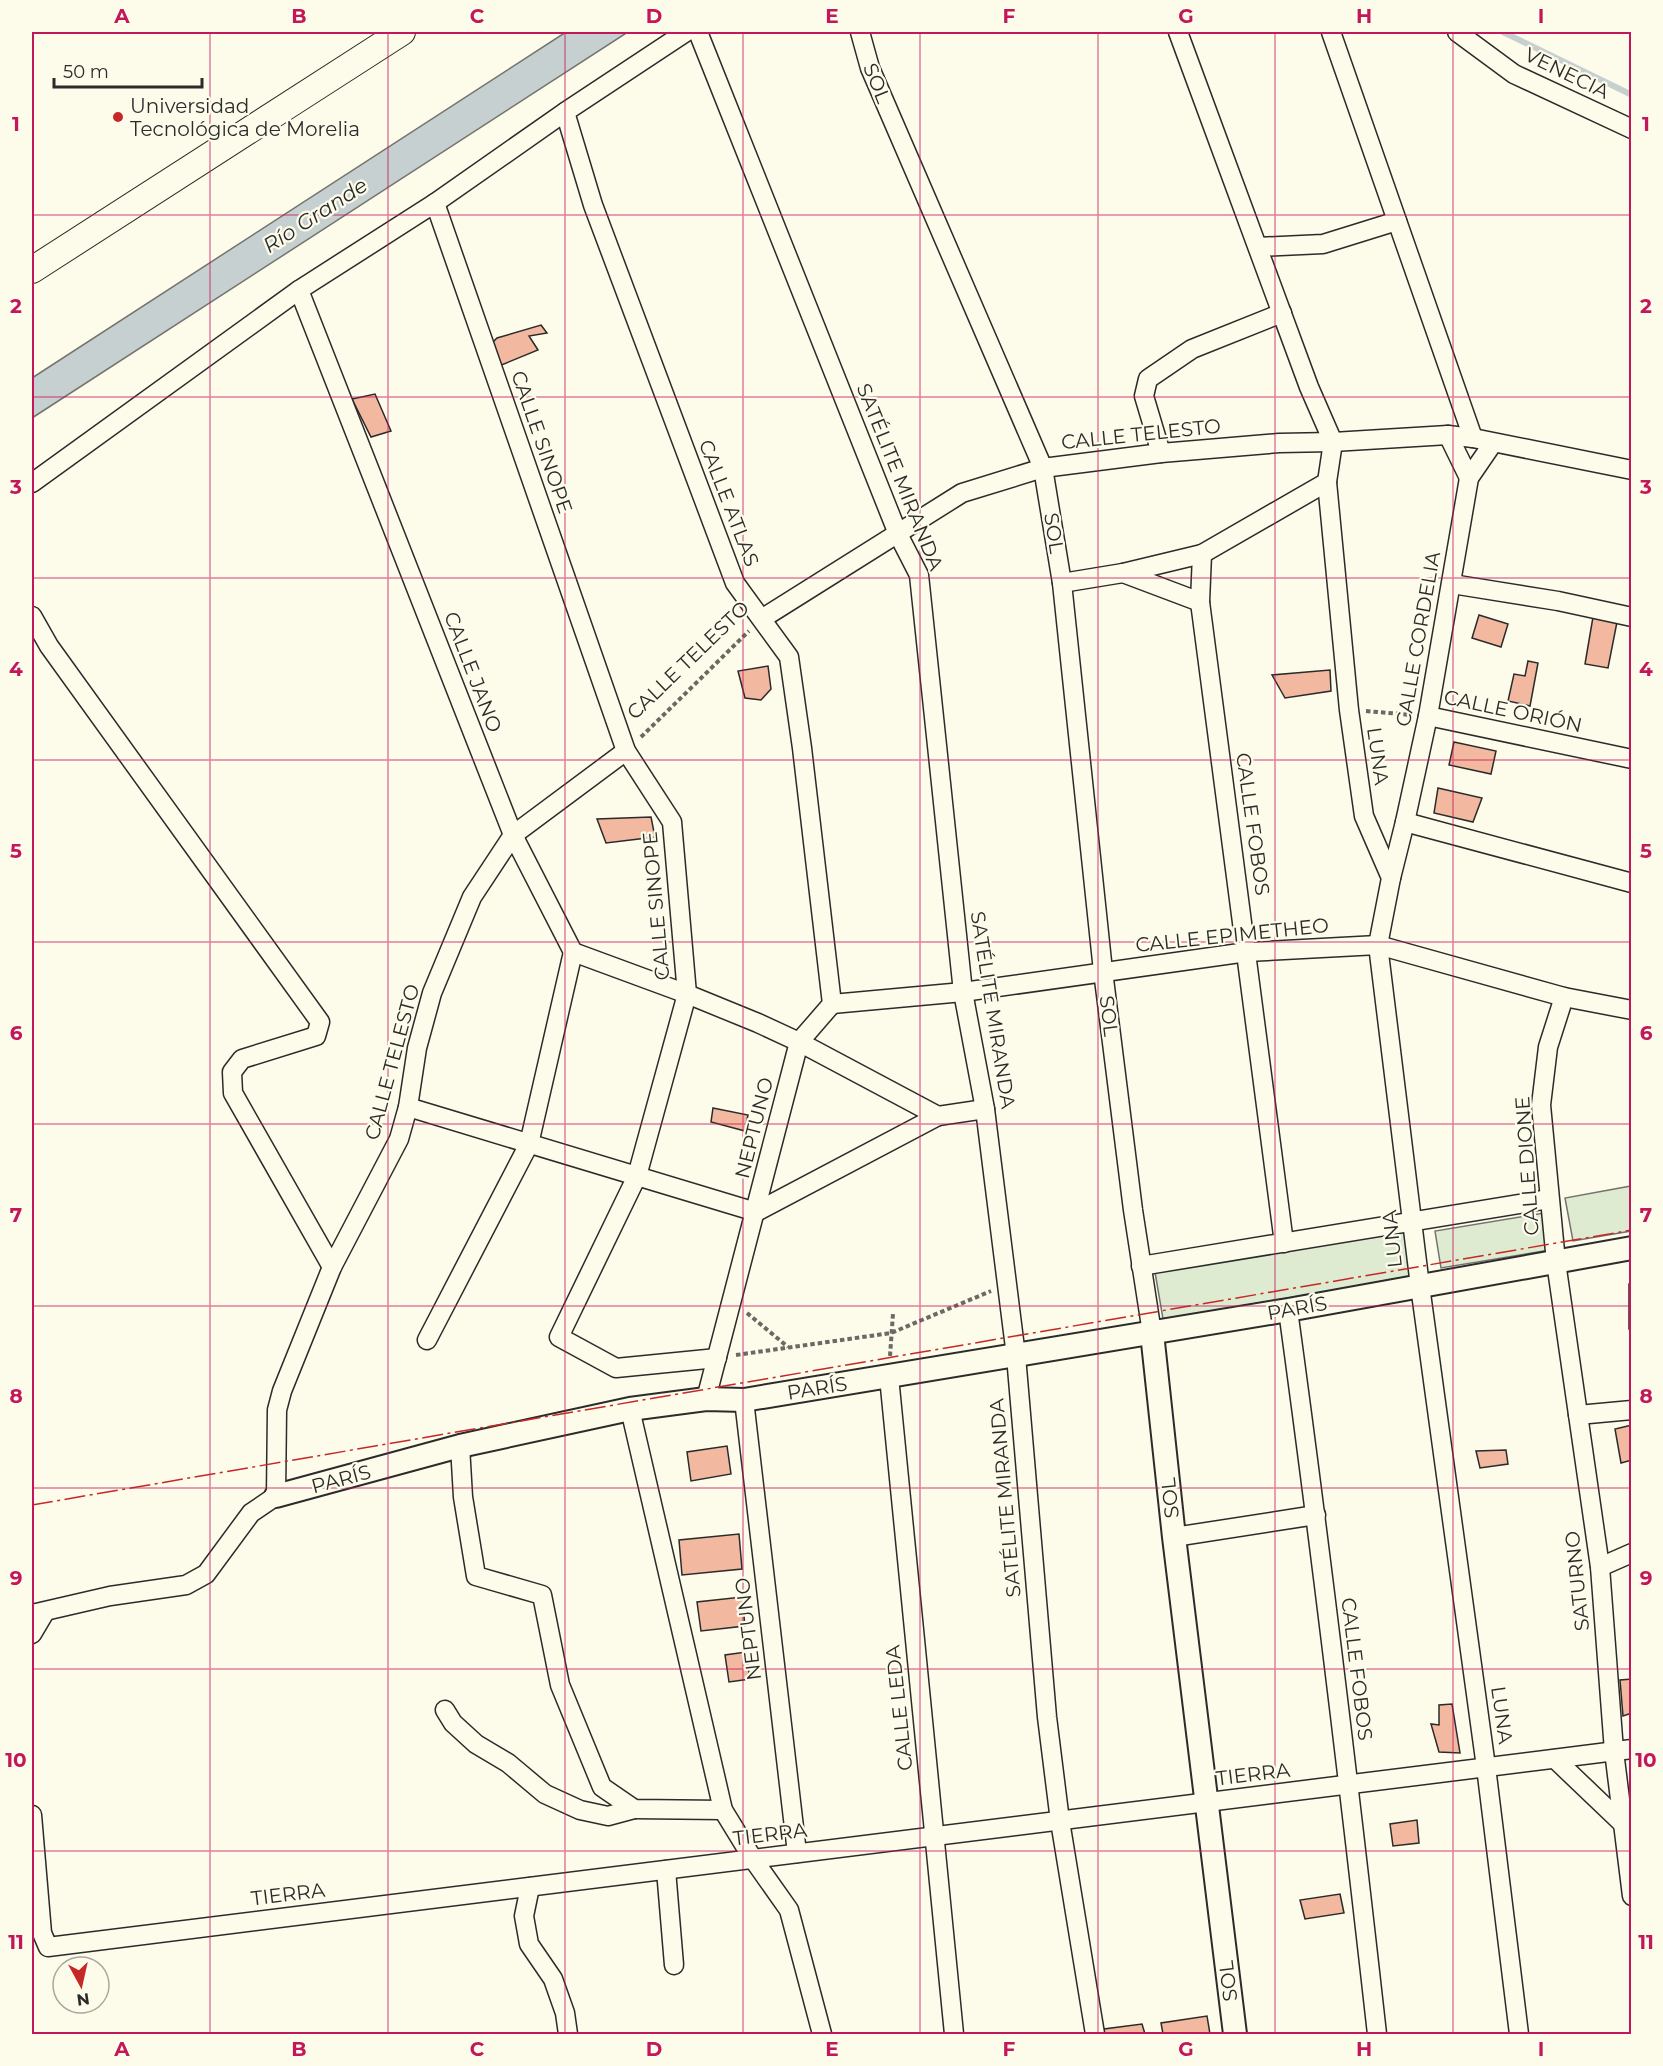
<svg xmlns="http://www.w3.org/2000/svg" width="1663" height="2066" font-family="Montserrat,sans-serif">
	<rect width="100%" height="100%" fill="#fdfbea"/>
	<g fill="#deebd1" stroke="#74746e" stroke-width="1.5">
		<polygon points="1631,1186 1631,1231 1573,1241 1565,1198"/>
		<polygon points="1544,1213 1550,1250 1441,1268 1435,1231"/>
		<polygon points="1405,1230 1413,1277 1163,1319 1155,1272"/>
	</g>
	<polygon fill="#c7d0d0" stroke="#74746e" stroke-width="1.5" points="566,32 628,32 32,418 32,378"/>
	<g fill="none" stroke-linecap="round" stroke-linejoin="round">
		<polyline stroke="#c7d0d0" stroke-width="6" points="1503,32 1632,95"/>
	</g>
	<g fill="#f2b8a0" stroke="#2b2b2b" stroke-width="1.5">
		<polygon points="541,325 547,333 529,336 538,350 499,366 490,345 497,338"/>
		<polygon points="375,394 391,431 371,437 352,399"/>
		<polygon points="1479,615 1508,624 1501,647 1472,638"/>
		<polygon points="1593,617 1617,622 1608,668 1585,664"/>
		<polygon points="1528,661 1538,663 1530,706 1508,701 1514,674 1525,676"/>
		<polygon points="768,666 771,689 761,700 745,698 738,671"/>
		<polygon points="1330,670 1331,691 1285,698 1272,675"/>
		<polygon points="1454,742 1496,751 1491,774 1449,765"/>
		<polygon points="1438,788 1482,798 1473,822 1434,813"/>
		<polygon points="651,817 655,837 606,843 597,819"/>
		<polygon points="713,1108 748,1115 745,1131 711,1122"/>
		<rect x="1629" y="1284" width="3" height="45"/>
		<polygon points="1632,1425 1632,1460 1621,1463 1615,1429"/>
		<polygon points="727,1446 731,1474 691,1481 687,1452"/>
		<polygon points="1506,1450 1508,1464 1480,1468 1476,1451"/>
		<polygon points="739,1534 742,1569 682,1575 679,1540"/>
		<polygon points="742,1597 745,1626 701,1631 697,1602"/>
		<polygon points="746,1652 750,1679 729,1682 725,1655"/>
		<polygon points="1632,1679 1632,1713 1623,1716 1620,1680"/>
		<polygon points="1452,1704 1460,1753 1439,1752 1431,1724 1439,1725 1439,1705"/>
		<polygon points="1417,1820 1419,1843 1393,1846 1390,1824"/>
		<polygon points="1340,1894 1344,1913 1305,1919 1300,1900"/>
		<polygon points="1207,2016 1210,2034 1163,2034 1161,2023"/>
		<polygon points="1142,2024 1145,2034 1104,2034 1104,2029"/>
	</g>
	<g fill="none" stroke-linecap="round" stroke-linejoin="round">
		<g stroke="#2b2b2b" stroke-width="21">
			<g id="minor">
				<polyline points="698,32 898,534 919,575 963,992 985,1109 1016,1356 1047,1717 1060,1821 1095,2034"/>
				<polyline points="860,32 870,68 1043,468 1062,583 1103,971 1133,1210 1152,1333"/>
				<polyline points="1178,32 1309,387 1333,442 1327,482 1349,710 1364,816 1391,878 1378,945 1420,1286 1486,1767 1519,2034"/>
				<polyline points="1331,32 1473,438"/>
				<polyline points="1457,32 1514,74 1632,129"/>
				<polyline points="565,112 593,205 735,583 789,657 802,748 832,1004 799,1042 706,1399"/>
				<polyline points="435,203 626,751 672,822 687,994 637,1176 559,1337 616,1368 717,1358"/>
				<polyline points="1258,247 1323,244 1397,221"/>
				<polyline points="299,290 513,835 573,952 687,994 758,1023 799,1042 938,1116 985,1109"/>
				<polyline points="1448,435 1469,478"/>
				<polyline points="1161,453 1144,396 1148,379 1192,349 1282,313"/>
				<polyline points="32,483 299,290 435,203 565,112 686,32"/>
				<polyline points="1202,554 1200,602 1284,1243"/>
				<polyline points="1123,573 1200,602"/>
				<polyline points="1062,583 1123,573 1202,554 1327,482"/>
				<polyline points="1452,584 1558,601 1632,617"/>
				<polyline points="32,616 49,646 320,1022 316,1036 242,1059 232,1072 233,1093 332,1267"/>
				<polyline points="763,618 962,493 1043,468 1161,453 1279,443 1333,442 1448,435 1473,438 1632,470"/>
				<polyline points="1428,716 1632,759"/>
				<polyline points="1405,822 1632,883"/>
				<polyline points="1391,878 1405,822 1428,716 1469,478 1493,443"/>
				<polyline points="1564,997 1548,1047 1541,1105 1556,1262 1600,1567 1614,1751 1632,1896"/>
				<polyline points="832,1004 963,992 1247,952 1378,945 1564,997 1632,1010"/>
				<polyline points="408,1107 756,1212 938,1116"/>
				<polyline points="1141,1266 1549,1199"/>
				<path d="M1288,1310C1321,1551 1350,1793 1377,2034"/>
				<polyline points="427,1340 529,1144 573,952"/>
				<polyline points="889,1377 954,2034"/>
				<polyline points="744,1400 797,1853"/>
				<polyline points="630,1409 723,1810 753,1859 789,1910 822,2034"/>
				<polyline points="1578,1415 1632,1410"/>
				<polyline points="460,1446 463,1497 476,1576 542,1595 560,1685 602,1787 634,1809 723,1810"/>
				<polyline points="1174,1537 1316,1515"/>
				<polyline points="1600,1567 1632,1553"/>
				<polyline points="32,1614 110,1596 186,1585 206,1574 251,1513 276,1496 277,1410 282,1391 332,1267 399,1139 408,1107 417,1048 432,993 472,897 513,835 626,751"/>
				<polyline points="32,1634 45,1612"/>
				<polyline points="445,1710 453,1723 476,1744 508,1763 545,1794 580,1810 608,1816 634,1809"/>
				<polyline points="1555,1759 1622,1823"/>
				<polyline points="32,1815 42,1933 48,1947 1632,1749"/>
				<polyline points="666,1870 674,1965"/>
				<polyline points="530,1887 524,1916 529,1944 553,1979 565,2013 568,2034"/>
			</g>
		</g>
		<g stroke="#2b2b2b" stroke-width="26">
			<g id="tertiary">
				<polyline points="1152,1333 1174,1537 1235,2034"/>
				<polyline points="276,1496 460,1446 630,1409 706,1399 744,1400 1288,1310 1632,1248"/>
			</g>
		</g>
		<g stroke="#2b2b2b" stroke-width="28">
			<polyline id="secondary" points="32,270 402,32"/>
		</g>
		<g stroke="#6a6964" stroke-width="4" stroke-dasharray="4.5 3" stroke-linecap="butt">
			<polyline points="1366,711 1412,715"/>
			<polyline points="641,737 749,631"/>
			<polyline points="747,1313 788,1347"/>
			<polyline points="736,1355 891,1333 991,1291"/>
			<polyline points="890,1356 893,1314"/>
		</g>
		<use href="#minor" stroke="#fdfbea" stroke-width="18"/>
		<use href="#tertiary" stroke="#fdfbea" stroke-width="22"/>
		<use href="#secondary" stroke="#fdfbea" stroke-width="26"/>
		<polyline stroke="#c62828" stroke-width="1.5" stroke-dasharray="21 4.5 3 4.5" stroke-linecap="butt" points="32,1505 1632,1230"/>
	</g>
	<path fill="none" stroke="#c2185b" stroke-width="1.5" stroke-opacity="0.55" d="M210,32V2034M388,32V2034M565,32V2034M743,32V2034M920,32V2034M1098,32V2034M1275,32V2034M1453,32V2034M32,215H1632M32,397H1632M32,578H1632M32,760H1632M32,942H1632M32,1124H1632M32,1306H1632M32,1488H1632M32,1669H1632M32,1851H1632"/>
	<circle fill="#c62828" stroke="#fdfbea" stroke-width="2" cx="118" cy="117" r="6"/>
	<g text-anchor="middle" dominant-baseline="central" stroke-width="4.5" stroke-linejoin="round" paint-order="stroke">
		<g font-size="20" fill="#2b2b2b" stroke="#fdfbea">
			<text transform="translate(1567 73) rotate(26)">VENECIA</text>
			<text transform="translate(877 83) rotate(68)">SOL</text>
			<text transform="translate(1141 434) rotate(-6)">CALLE TELESTO</text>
			<text transform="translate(542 442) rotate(71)">CALLE SINOPE</text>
			<text transform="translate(900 477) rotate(68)">SATÉLITE MIRANDA</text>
			<text transform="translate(729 503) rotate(69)">CALLE ATLAS</text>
			<text transform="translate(1054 533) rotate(81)">SOL</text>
			<text transform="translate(1418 639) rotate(-80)">CALLE CORDELIA</text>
			<text transform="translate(688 660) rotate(-44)">CALLE TELESTO</text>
			<text transform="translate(473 672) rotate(69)">CALLE JANO</text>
			<text transform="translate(1513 711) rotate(12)">CALLE ORIÓN</text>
			<text transform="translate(1378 756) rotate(82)">LUNA</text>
			<text transform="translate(1253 824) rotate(82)">CALLE FOBOS</text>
			<text transform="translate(656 906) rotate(-95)">CALLE SINOPE</text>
			<text transform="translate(1232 935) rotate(-6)">CALLE EPIMETHEO</text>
			<text transform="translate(993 1010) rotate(81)">SATÉLITE MIRANDA</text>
			<text transform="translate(1109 1016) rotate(83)">SOL</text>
			<text transform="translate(392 1062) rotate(-75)">CALLE TELESTO</text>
			<text transform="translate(754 1128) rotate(-76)">NEPTUNO</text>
			<text transform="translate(1527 1166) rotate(-94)">CALLE DIONE</text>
			<text transform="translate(1392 1239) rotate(-96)">LUNA</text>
			<text transform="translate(1297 1308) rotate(-10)">PARÍS</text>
			<text transform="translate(817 1388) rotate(-9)">PARÍS</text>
			<text transform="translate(341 1479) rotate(-15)">PARÍS</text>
			<text transform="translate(1005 1498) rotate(-95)">SATÉLITE MIRANDA</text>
			<text transform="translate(1170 1498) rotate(-96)">SOL</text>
			<text transform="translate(1577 1581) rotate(-96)">SATURNO</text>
			<text transform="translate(748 1629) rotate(-97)">NEPTUNO</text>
			<text transform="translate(1357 1669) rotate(83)">CALLE FOBOS</text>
			<text transform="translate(899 1708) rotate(-96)">CALLE LEDA</text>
			<text transform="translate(1502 1715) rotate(82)">LUNA</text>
			<text transform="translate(1253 1774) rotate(-7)">TIERRA</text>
			<text transform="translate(770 1834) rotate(-7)">TIERRA</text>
			<text transform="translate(288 1894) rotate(-7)">TIERRA</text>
			<text transform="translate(1228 1981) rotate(-97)">SOL</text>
		</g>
		<g font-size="20" fill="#2b2b2b" stroke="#fdfbea" text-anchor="start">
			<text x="130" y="106">Universidad<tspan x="130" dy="23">Tecnológica de Morelia</tspan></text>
		</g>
		<g font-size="21" font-style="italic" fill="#2b2b2b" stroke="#fdfbea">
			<text transform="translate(315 215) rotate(-33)">Río Grande</text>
		</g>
	</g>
	<rect width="1663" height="2066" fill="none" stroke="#fdfbea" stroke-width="66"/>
	<g transform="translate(81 1985) rotate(172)"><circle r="28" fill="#fdfbea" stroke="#a9a89e" stroke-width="1.5"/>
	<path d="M0-4.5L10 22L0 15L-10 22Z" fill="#c62828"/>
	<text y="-9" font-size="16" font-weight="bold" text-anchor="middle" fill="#2b2b2b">N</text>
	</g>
	<path d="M54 78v9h148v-9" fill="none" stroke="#2b2b2b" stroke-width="3"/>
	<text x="63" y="78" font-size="18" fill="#2b2b2b" stroke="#fdfbea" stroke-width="4.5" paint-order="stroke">50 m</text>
	<rect x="33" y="33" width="1597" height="2000" fill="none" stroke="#c2185b" stroke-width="2"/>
	<g font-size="20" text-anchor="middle" font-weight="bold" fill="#c2185b">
		<text x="122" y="23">A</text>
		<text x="299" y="23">B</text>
		<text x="477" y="23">C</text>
		<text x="654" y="23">D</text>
		<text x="832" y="23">E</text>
		<text x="1009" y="23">F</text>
		<text x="1186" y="23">G</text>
		<text x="1364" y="23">H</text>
		<text x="1541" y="23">I</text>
		<text x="16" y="131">1</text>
		<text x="1646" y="131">1</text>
		<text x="16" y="313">2</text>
		<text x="1646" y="313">2</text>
		<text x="16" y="494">3</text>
		<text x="1646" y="494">3</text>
		<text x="16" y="676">4</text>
		<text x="1646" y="676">4</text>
		<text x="16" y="858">5</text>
		<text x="1646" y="858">5</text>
		<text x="16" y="1040">6</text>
		<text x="1646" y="1040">6</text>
		<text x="16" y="1222">7</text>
		<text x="1646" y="1222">7</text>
		<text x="16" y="1403">8</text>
		<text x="1646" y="1403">8</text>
		<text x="16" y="1585">9</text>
		<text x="1646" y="1585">9</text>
		<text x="16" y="1767">10</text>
		<text x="1646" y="1767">10</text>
		<text x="16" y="1949">11</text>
		<text x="1646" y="1949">11</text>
		<text x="122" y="2056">A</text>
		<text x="299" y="2056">B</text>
		<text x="477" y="2056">C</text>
		<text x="654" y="2056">D</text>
		<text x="832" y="2056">E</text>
		<text x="1009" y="2056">F</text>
		<text x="1186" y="2056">G</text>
		<text x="1364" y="2056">H</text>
		<text x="1541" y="2056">I</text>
	</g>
</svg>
